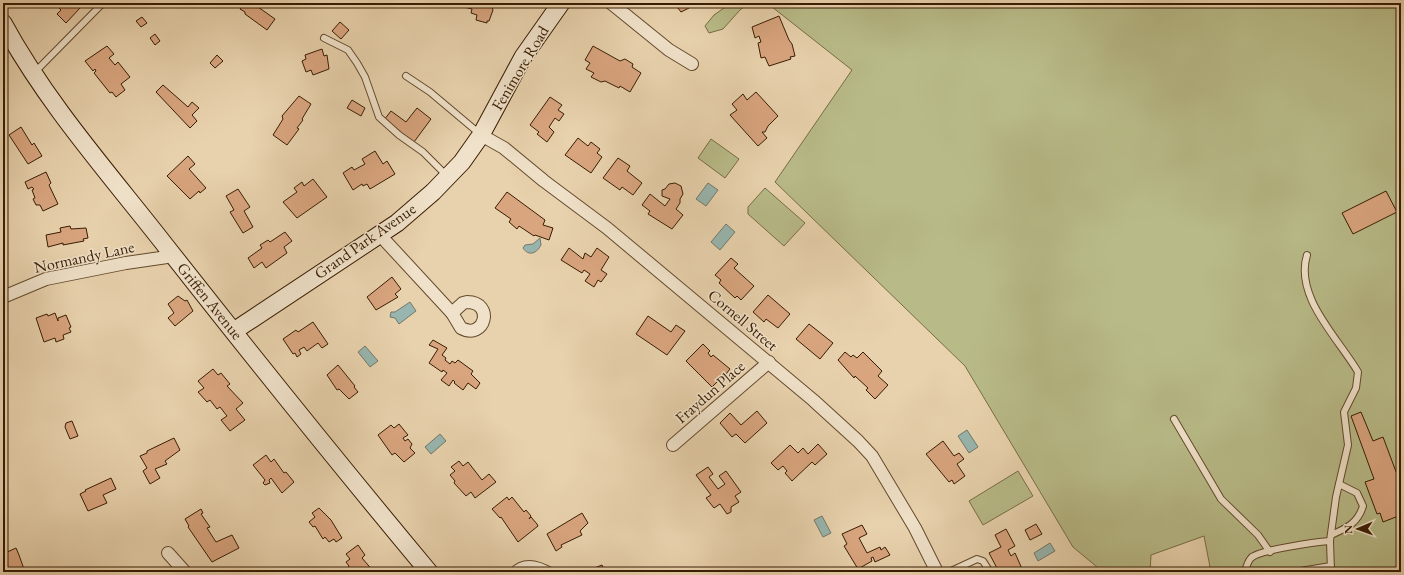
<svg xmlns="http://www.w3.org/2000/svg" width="1404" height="575" font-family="'EB Garamond',serif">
	<rect width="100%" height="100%" fill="#e8d2ad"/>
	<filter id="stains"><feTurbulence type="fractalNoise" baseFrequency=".005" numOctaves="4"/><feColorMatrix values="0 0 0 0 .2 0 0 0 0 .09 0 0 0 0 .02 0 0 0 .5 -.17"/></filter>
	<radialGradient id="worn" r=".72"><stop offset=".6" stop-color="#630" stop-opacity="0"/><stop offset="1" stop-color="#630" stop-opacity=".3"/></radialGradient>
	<g fill="#b8bb88" stroke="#786c45">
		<polygon points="731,3 749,3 740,10 723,29 709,33 705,26 714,15"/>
		<polygon points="767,3 1401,3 1401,572 1211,572 1204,536 1151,555 1150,572 1103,572 1073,547 965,366 775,182 852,70"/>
		<polygon points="711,139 739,159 725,178 698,158"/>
		<polygon points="765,188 805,223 784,246 748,214 748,207"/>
		<polygon points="1018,471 1033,496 983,525 969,501"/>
	</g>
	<g fill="#98b6af" stroke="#72786a">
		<polygon points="708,183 718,190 706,206 696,199"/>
		<polygon points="726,224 735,232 720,250 711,242"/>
		<path d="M540,238L541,245C537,253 529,257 523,248L525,245L533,244Z"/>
		<polygon points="410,302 416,311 399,324 395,318 390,317 391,312 395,312"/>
		<polygon points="365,346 378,361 370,367 358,352"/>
		<polygon points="967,430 978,447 969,453 958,436"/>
		<polygon points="440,434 446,441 431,454 425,447"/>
		<polygon points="822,516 831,533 823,537 814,520"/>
		<polygon points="1050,543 1055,551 1038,561 1034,553"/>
	</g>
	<g fill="#d9a57f" stroke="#381c02">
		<polygon points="54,3 75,3 80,8 66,23 57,14 61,10"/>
		<polygon points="244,3 248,5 250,3 261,3 258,7 275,19 267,30 245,14 245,12 240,9"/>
		<polygon points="483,3 492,7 493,10 489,21 487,21 487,23 476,20 477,15 471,13 472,9 451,4"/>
		<polygon points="671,3 691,3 688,6 689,8 681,12 674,3 672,5"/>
		<polygon points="779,16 789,40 792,44 795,56 790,57 791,59 769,66 765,57 761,58 758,43 761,42 759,36 755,38 752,27"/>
		<polygon points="142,17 147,23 141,27 136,21"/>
		<polygon points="340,22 349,30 341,39 332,31"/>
		<polygon points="155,34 160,41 155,45 150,38"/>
		<polygon points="107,46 114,54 109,58 115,65 118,62 130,77 121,84 125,90 116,97 112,92 110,93 94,73 96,71 95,69 93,71 85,61"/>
		<polygon points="593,46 620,61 625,59 633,64 632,67 641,73 630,92 620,86 619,88 605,81 601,82 591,77 594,73 586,69 590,63 585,60"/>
		<polygon points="322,49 324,56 327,55 329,69 313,75 311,70 306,72 302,61 306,59 305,55"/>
		<polygon points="217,55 223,61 215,68 210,63"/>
		<polygon points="163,85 188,107 192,102 199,108 192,115 197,121 190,128 156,92"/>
		<polygon points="756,92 778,116 768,126 765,132 762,132 767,138 758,146 730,115 737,110 732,104 743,94 747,100"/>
		<polygon points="299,96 311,104 302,119 303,120 297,128 299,129 287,145 273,135 283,119 282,116"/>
		<polygon points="550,97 562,105 558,110 564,114 559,121 555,118 549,127 554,132 547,142 537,134 539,132 530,125"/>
		<polygon points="352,100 365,108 361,116 347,108"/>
		<polygon points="417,108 431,119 414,142 384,120 391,111 406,122"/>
		<polygon points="21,127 32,145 34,143 42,156 28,164 9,135"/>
		<polygon points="578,138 588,146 591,142 600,149 597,153 602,157 591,173 565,155"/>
		<polygon points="375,151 383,164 387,161 395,174 370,189 367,184 363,186 362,184 353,190 343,173 352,167 354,170 365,164 362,159"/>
		<polygon points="188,156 195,164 189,169 206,188 200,193 199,191 190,199 167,176"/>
		<polygon points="618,158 630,166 627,171 642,183 633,195 622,187 620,190 603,178"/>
		<polygon points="46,172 51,183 49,185 58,204 43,211 40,205 36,205 33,199 35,198 32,190 34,189 32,187 28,189 25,182"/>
		<polygon points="313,179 327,197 297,218 283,202 297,192 294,188 302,182 304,186"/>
		<polygon points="675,183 681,186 683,194 680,199 680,203 676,209 683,215 672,229 648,214 650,211 642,205 650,194 665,206 670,199 662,196 662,190 665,189 669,184"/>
		<polygon points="238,189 250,207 244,211 253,227 243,233 230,212 234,210 226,196"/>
		<polygon points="1386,191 1397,212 1353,234 1342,213"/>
		<polygon points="507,192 545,220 543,225 553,228 549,240 535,235 534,236 519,226 517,229 509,222 511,219 495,208"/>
		<polygon points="70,226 71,229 86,228 88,238 83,239 84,241 63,245 63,243 48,247 46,235 61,232 60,228"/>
		<polygon points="285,232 292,241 284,247 287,253 266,268 262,262 254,268 248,258 262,248 260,245 268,240 270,242"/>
		<polygon points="569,248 583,259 585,253 591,257 597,248 609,257 601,270 607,274 601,282 598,280 594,287 585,281 590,274 584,270 582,273 561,260"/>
		<polygon points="731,258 738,264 734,268 754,286 741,300 737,296 735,298 719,283 721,280 715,275"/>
		<polygon points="392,277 401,289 395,294 398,297 376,310 367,297"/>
		<polygon points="768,295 790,314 778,328 766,319 764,322 753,312"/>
		<polygon points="178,296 185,301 187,300 193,311 175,326 168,318 174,313 168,304"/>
		<polygon points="55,313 58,321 58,318 66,315 71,327 69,328 71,332 63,335 64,339 56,342 55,338 44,342 36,318 47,314 48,316"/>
		<polygon points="648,316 671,332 676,325 685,331 667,355 636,334"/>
		<polygon points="313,322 328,344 322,348 318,343 307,351 304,347 299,350 301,354 297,357 295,353 293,354 283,339 296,330 298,332"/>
		<polygon points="809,324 833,343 820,359 796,339"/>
		<polygon points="433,340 447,348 442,355 446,358 445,360 450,364 452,361 455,363 458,360 473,371 471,374 480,383 476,389 468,383 463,390 454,383 455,382 453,380 449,386 441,380 447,373 443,370 442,372 429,363 438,349 429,345"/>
		<polygon points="703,344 710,351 708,353 711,357 713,355 730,369 722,379 721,378 712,387 686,361"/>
		<polygon points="845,352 851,357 853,355 857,358 863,352 882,371 878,376 888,385 875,399 866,390 868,388 855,376 854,378 838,360"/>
		<polygon points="338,365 355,386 354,387 358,392 349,399 339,389 337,390 327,375"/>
		<polygon points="213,369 218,375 221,373 230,384 227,386 243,403 236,409 245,420 230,431 221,420 227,416 220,407 217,409 210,400 207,402 198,392 204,388 198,381"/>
		<polygon points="757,411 767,423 745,443 736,434 732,437 720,423 730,413 741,425"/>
		<polygon points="1361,412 1373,441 1383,437 1401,485 1401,515 1383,522 1380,513 1377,514 1365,482 1374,479 1351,416"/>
		<polygon points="72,421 78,436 70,439 65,427 66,423"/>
		<polygon points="399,424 408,435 403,438 405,441 408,439 412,444 410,448 415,453 404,462 395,453 392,455 378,435 391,425 394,428"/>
		<polygon points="174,438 180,450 165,461 167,464 155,469 160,478 150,484 143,471 147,468 140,456 147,453 147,451"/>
		<polygon points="943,441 954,456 959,453 964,459 957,464 965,476 954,484 952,480 949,482 926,454"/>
		<polygon points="818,444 827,454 815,465 812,462 792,481 785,473 787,471 783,466 778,470 771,463 790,445 798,453 803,448 808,454"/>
		<polygon points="266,455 271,462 274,459 284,473 286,472 294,482 282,493 271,478 269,480 270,483 265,485 263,483 265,480 253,465"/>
		<polygon points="459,461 463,466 468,462 482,480 489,474 496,482 475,498 471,492 466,496 454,483 455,481 450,475 455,471 451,467"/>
		<polygon points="708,467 713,474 709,477 718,489 725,484 719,476 726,471 741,492 735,496 739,502 731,507 731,512 727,514 720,504 714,508 706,498 711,495 696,475"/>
		<polygon points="111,478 116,489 103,495 107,503 88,511 80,494 86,491 85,490"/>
		<polygon points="507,497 509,500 512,497 524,512 526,510 531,516 529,519 531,517 537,524 538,526 518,542 501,517 500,518 492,509"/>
		<polygon points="319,508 331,520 342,538 336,542 334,539 329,542 325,537 323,539 315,526 313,527 309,522 315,517 312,513"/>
		<polygon points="201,509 203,513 201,514 210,527 207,528 216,542 232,535 239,548 212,562 188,527 189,526 185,519"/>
		<polygon points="582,513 588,523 580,531 582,535 561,545 562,547 556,551 547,534"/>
		<polygon points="1036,524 1042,534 1030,540 1025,530"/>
		<polygon points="862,525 867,534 859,538 867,553 880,547 881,550 885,547 890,555 875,562 873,557 871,558 872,561 858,569 844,546 847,544 842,534"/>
		<polygon points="1006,529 1015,546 1008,550 1011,556 1015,553 1023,571 1025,572 999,572 989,553 1001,547 995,535"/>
		<polygon points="358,545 365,555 362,558 374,572 345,572 349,566 346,562 350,559 346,554"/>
		<polygon points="16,548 19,555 25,572 9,572 3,558 3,554"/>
		<polygon points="602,565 605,572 593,572 592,569"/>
	</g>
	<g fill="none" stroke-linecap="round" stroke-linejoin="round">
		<g stroke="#644a2d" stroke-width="8">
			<g id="lane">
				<polyline points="324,38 348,50 357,63 365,77 379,117 399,135 423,152 447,176"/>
				<polyline points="34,73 103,3"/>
				<polyline points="406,76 430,92 480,134"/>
				<path d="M1307,255C1294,297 1339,339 1358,372L1356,388L1344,412L1348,445L1336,497L1330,541L1331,572"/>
				<polyline points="1174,419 1221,499 1258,535 1270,552"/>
				<path d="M1331,535C1347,528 1358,523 1363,506L1357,493L1339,484"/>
				<path d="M512,572C524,559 539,564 552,572"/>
				<polyline points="949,572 977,559 983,561 990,572"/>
				<path d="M1245,572C1246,568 1248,561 1251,558C1258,550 1317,542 1330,541"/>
				<polyline points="1294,572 1331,566"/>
			</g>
		</g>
		<g stroke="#644a2d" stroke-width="14">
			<g id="street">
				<polyline points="611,3 669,50 692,64"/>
				<polyline points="481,135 504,148 544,181 607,228 813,400 858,441 872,456 915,528 937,572"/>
				<polyline points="379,234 452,313"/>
				<polyline points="3,297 46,279 126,263 174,256"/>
				<path d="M467,302C495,302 485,341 461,328L452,313L463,303Z"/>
				<polyline points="673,445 769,362"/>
				<polyline points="168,553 185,572"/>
			</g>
		</g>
		<g stroke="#381c02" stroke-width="19">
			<g id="secondary">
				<path d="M3,23C46,102 106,170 161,240C249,352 338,463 429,572"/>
				<polyline points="234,331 397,223 433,192 462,162 481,135 523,57 561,3"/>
			</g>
		</g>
		<use href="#lane" stroke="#f0e2ca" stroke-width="6"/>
		<use href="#street" stroke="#f0e2ca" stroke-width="12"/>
		<use href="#secondary" stroke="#f0e2ca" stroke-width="17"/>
	</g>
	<g text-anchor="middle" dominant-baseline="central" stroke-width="3" stroke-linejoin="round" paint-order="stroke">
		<g font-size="16" fill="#381c02" stroke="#f0e2ca">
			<text transform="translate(520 68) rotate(-59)">Fenimore Road</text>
			<text transform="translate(365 241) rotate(-35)">Grand Park Avenue</text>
			<text transform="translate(84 257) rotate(-12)">Normandy Lane</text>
			<text transform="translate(210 301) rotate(51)">Griffen Avenue</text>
			<text transform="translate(743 320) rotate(40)">Cornell Street</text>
			<text transform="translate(710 392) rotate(-41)">Fraydun Place</text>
		</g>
	</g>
	<rect width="1404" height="575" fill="none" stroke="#e8d2ad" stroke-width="16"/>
	<rect x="4" y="4" width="1396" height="567" fill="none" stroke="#381c02" stroke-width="2"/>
	<rect x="8" y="8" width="1388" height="559" fill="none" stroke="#381c02"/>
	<g transform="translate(1358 529) rotate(268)" stroke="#f0e2ca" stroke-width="3" paint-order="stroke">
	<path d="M0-3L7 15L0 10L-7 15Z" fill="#381c02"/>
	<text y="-6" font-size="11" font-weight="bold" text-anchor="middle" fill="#381c02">N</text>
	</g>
	<rect width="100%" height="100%" filter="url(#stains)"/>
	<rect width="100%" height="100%" fill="url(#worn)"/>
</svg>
